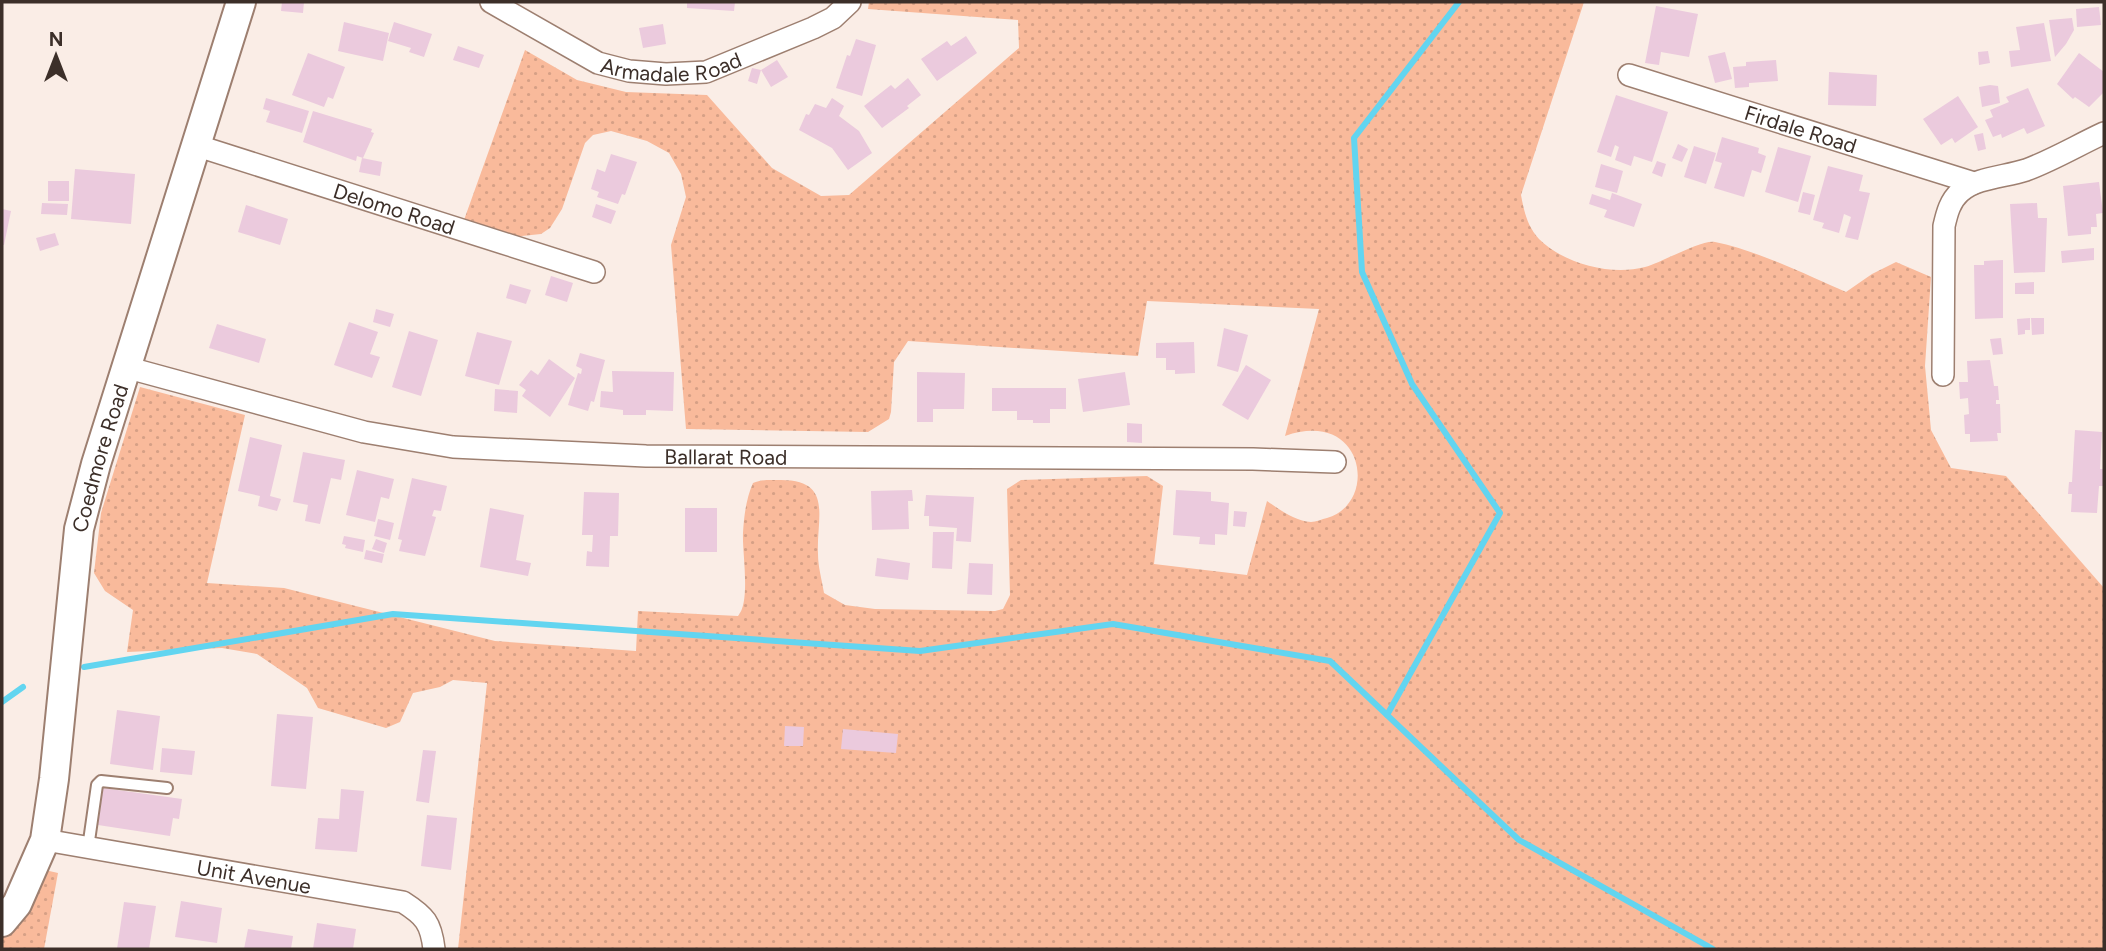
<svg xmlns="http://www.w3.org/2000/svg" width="2106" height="951" font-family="Figtree,sans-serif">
	<defs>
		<pattern id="grass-dots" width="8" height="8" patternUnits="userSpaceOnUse" patternTransform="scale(1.75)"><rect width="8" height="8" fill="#f9ba9b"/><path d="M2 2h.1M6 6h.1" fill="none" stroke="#d6a086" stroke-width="1.8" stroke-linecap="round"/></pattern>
	</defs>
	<rect width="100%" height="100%" fill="#faede6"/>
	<g fill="url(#grass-dots)">
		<path d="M869,2H1584L1521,195C1524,211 1527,226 1539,239C1564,264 1611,276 1645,267C1661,263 1702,239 1715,242C1756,250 1807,275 1846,292L1872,274L1896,262L1931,277L1925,366L1931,430L1951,468L2006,476L2104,588V949H458L487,683L453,680L440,687L413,693L400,722L386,728L318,708L307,688L257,654L222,648L127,652L133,610L105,591L94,573L101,513L140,387L245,415L207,583L284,588L495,641L636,651L638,611L738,616C751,601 742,553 743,533C744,516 746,499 753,483C762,479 771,480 781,480C834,480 816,519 818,554C818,567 822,580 824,593L845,605L875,609L995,611L1003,609L1010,595L1007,489L1021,480L1147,476L1163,486L1154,564L1247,575L1267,501C1280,510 1295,521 1311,522C1316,522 1322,519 1327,518C1379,503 1365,408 1285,436L1319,309L1147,301L1138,356L908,341L894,362L891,412L889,419L868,432L686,429L671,245L686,197L681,174L669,153L647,141L611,131L593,135L585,143L562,209L550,228L541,234L512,237L464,220L525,50L577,80L626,92L707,95L772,168L821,196L849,195L1019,48L1018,20L868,9Z"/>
		<polygon points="45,870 58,873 44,949 2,949 2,935"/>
	</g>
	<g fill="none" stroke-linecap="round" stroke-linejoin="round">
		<g stroke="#62d5f0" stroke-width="6">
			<polyline points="84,667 393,614 920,651 1113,624 1330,661 1519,840 1713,949"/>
			<polyline points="2,702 23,687"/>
			<polyline points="1387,715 1500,513 1412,384 1362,272 1354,138 1459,2"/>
		</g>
	</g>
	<g fill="#ebcadd">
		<polygon points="282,2 304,2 303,13 281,11"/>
		<polygon points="687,2 735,2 734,11 687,8"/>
		<polygon points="1656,6 1698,14 1689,57 1661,52 1659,65 1645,63"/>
		<polygon points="2099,7 2101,25 2077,27 2076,9"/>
		<polygon points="2072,18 2074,30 2066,44 2055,57 2049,20"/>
		<polygon points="344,22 389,33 383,61 338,51"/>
		<polygon points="394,22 432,34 424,57 409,52 411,48 388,41"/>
		<polygon points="2044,23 2051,61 2011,67 2009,51 2020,50 2016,27"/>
		<polygon points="663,24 666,44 643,48 639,28"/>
		<polygon points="966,36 977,53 937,81 921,59 947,41 951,46"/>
		<polygon points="856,39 876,45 862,96 836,88 847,55 850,56"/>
		<polygon points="458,46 484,55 479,68 453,60"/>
		<polygon points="1988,51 1990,63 1979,65 1978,52"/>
		<polygon points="1725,52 1732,79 1715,83 1708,56"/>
		<polygon points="308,53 345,67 333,99 328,97 324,107 292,95"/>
		<polygon points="2079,53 2104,72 2104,92 2089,107 2075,97 2073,99 2057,84"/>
		<polygon points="777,60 788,77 771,87 761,70"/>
		<polygon points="1776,60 1778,81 1749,83 1749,87 1735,88 1733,67 1746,66 1746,62"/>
		<polygon points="752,68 761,70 757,84 748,81"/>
		<polygon points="1829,72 1877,75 1876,106 1828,105"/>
		<polygon points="908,78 921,95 907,106 909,108 882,128 864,106 891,85 895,89"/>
		<polygon points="1990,85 1998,86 2000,103 1982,107 1979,87"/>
		<polygon points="2028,88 2045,126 2027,134 2024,128 2002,138 2001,134 1993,137 1985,120 1993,117 1990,110 2009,102 2006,97"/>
		<polygon points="1616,95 1668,112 1652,162 1634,156 1631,166 1615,160 1619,147 1615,145 1611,157 1597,152"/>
		<polygon points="1958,96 1978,127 1955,143 1952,138 1941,145 1923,119"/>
		<polygon points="266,98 309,111 302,133 266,122 270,111 263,109"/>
		<polygon points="832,98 844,106 839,116 859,131 872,153 848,170 832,148 799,130 806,114 809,115 815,104 826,108"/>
		<polygon points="313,111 372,129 371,132 374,133 363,158 357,156 356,161 303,142"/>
		<polygon points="1983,133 1986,149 1978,151 1974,135"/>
		<polygon points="1722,137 1759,148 1758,153 1766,156 1761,173 1752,170 1744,197 1714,188 1722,163 1715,161"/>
		<polygon points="1678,144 1688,149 1682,162 1672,158"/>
		<polygon points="1694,146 1716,153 1706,184 1684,177"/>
		<polygon points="1778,147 1811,156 1798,202 1765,192"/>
		<polygon points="611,154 637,162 625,195 622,194 618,204 597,197 599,192 591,189 597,169 605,172"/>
		<polygon points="362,158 382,162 380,176 359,172"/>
		<polygon points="1657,161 1666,164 1662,177 1652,173"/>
		<polygon points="1601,164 1623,171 1617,193 1595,187"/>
		<polygon points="1828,166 1863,175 1859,191 1870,193 1858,240 1845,237 1851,217 1844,214 1839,233 1822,228 1824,223 1813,220"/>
		<polygon points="75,169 135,174 131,224 71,219"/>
		<rect x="48" y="181" width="21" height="20"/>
		<polygon points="2099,182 2103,213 2096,214 2097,227 2091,227 2091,234 2068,236 2063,186"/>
		<polygon points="1803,192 1815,195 1810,215 1798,212"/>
		<polygon points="1612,193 1642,204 1634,227 1604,217 1607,210 1589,204 1592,194 1610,200"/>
		<polygon points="42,203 68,204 67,215 41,214"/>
		<polygon points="2037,203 2038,218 2047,218 2045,272 2014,273 2010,204"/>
		<polygon points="596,204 616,211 611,224 592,217"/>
		<polygon points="246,205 288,219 280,245 238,232"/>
		<polygon points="2,209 11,211 4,245 2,245"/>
		<polygon points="55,233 59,245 40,251 36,238"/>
		<polygon points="2094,248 2094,260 2062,263 2061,251"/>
		<polygon points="2003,260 2003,318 1975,319 1974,265 1984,265 1984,261"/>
		<polygon points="551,276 573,283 567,302 545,295"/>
		<polygon points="2034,282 2034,294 2015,294 2015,283"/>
		<polygon points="510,284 531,290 526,304 506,298"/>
		<polygon points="376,309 394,314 390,327 373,322"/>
		<polygon points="2030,318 2030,330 2025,330 2025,334 2018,335 2017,319"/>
		<polygon points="2031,318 2044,318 2044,334 2032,335"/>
		<polygon points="349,322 378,332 370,354 380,357 372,378 334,365"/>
		<polygon points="217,324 266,339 259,363 209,348"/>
		<polygon points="1224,328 1248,335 1238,372 1217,366"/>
		<polygon points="409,331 438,340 421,396 392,387"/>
		<polygon points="477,332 512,341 499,385 465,376"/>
		<polygon points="2001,338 2003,354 1993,355 1990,339"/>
		<polygon points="1194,342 1195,373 1175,374 1175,370 1166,370 1166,358 1156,358 1156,343"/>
		<polygon points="580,353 605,360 594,402 591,401 588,411 568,405 578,373 581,374 582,369 576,366"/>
		<polygon points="549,359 575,378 550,417 522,396 526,390 519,385 531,370 538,375"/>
		<polygon points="1990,360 1994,386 1998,386 1999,400 1996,400 1996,404 2000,404 2001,433 1997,433 1998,441 1970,442 1970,434 1965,434 1964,415 1969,414 1968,398 1960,399 1959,382 1968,382 1967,361"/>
		<polygon points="1246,365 1271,380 1248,420 1222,405"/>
		<polygon points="612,371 674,372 673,411 646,410 646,415 623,415 623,410 600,407 601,391 613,392"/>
		<polygon points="917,372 965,373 964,409 933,409 933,422 917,422"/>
		<polygon points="1125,372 1130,405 1083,412 1078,379"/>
		<polygon points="992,388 1066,388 1066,409 1050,409 1050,423 1033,423 1033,420 1017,420 1017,411 992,411"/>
		<polygon points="495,389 518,391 517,413 494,411"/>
		<polygon points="1127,423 1142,424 1142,443 1127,442"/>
		<polygon points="2075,430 2102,432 2100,469 2104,469 2103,486 2099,486 2097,513 2071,512 2072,494 2068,494 2069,482 2072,482"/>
		<polygon points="250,437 282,445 270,496 281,499 277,511 258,506 260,496 238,491"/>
		<polygon points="303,452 345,460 341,480 331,478 320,524 305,521 308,505 293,502"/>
		<polygon points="357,470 394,479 389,499 381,497 375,522 346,515"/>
		<polygon points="412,478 447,486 441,511 434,510 432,516 436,517 425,556 399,551 402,540 398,539"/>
		<polygon points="912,490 913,501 908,501 909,529 872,530 871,491"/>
		<polygon points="1176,490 1211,492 1211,501 1229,503 1227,535 1215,534 1215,545 1199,544 1200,537 1173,535"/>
		<polygon points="584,492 619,493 618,536 610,536 609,567 586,566 587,551 592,552 593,535 582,535"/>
		<polygon points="926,495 974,497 971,542 956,541 957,528 929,526 929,516 924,516"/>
		<polygon points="490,508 524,515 516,560 531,563 528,576 480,567"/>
		<rect x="685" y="508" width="32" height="44"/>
		<polygon points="1234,511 1247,512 1245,527 1233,526"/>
		<polygon points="378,519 394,523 390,540 374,536"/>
		<polygon points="933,532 954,532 952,569 932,568"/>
		<polygon points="344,536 365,540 363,552 345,548 346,545 342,544"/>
		<polygon points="376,539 387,543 384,553 372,549"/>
		<polygon points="366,550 384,554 382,563 364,559"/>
		<polygon points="877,558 910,563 908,580 875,576"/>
		<polygon points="969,563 993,564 992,595 967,594"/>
		<polygon points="117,710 160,716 153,770 110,764"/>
		<polygon points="277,714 313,717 306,789 271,786"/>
		<polygon points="785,726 804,727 803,746 784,746"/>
		<polygon points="843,729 898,734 896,753 841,749"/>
		<polygon points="162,748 195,751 192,775 160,772"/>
		<polygon points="423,750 436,751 429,803 416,801"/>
		<polygon points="103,788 182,799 179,819 173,818 170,836 98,825"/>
		<polygon points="341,789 364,791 357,852 315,849 318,818 339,819"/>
		<polygon points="427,815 457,818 451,870 421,866"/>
		<polygon points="181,901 222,908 217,943 175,937"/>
		<polygon points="124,902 156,906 149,949 117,949"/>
		<polygon points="317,923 356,929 353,949 313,949"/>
		<polygon points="248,929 293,936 291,949 244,949"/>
	</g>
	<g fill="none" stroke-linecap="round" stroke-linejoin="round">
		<g stroke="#9d7f70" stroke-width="14">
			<polyline id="lane" points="88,848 97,785 101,781 167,788"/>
		</g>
		<g stroke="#9d7f70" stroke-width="24">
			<g id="street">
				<path id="s1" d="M491,2L598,63L629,71L666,74L706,72L813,28L833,18L850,2"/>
				<path id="s2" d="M1629,75L1974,183"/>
				<path id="s3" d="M198,146L594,272"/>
				<path id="s4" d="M125,367L364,432L453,447L646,456L1253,459L1335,462"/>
				<path d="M1943,375L1944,226C1947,213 1950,201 1960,192C1977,177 2005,177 2026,170C2053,160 2078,145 2104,133"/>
				<path id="s5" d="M45,840L403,902C425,916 431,923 434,949"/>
			</g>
		</g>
		<g stroke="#9d7f70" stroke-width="32">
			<g id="secondary">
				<path id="s6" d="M2,922L17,904L45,840L54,779L79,529L96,464L241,2"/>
			</g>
		</g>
		<use href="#lane" stroke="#fff" stroke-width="10"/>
		<use href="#street" stroke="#fff" stroke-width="21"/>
		<use href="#secondary" stroke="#fff" stroke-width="28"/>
	</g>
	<g text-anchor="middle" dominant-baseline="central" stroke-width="6" stroke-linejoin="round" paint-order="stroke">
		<g font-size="21" fill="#3c2f29" stroke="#faede6">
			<text stroke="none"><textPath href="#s1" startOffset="198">Armadale Road</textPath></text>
			<text stroke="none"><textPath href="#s2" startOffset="180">Firdale Road</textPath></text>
			<text stroke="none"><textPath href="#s3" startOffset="206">Delomo Road</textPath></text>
			<text stroke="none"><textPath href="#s4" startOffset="611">Ballarat Road</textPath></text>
			<text stroke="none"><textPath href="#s6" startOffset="480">Coedmore Road</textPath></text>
			<text stroke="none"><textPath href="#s5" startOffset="212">Unit Avenue</textPath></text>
		</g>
	</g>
	<rect width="2106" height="951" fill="none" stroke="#3c2f29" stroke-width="7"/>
	<g transform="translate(56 56)" stroke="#faede6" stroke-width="5" paint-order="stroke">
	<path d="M0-5L12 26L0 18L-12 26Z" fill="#3c2f29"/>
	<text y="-10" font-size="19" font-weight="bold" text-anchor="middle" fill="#3c2f29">N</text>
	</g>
</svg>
